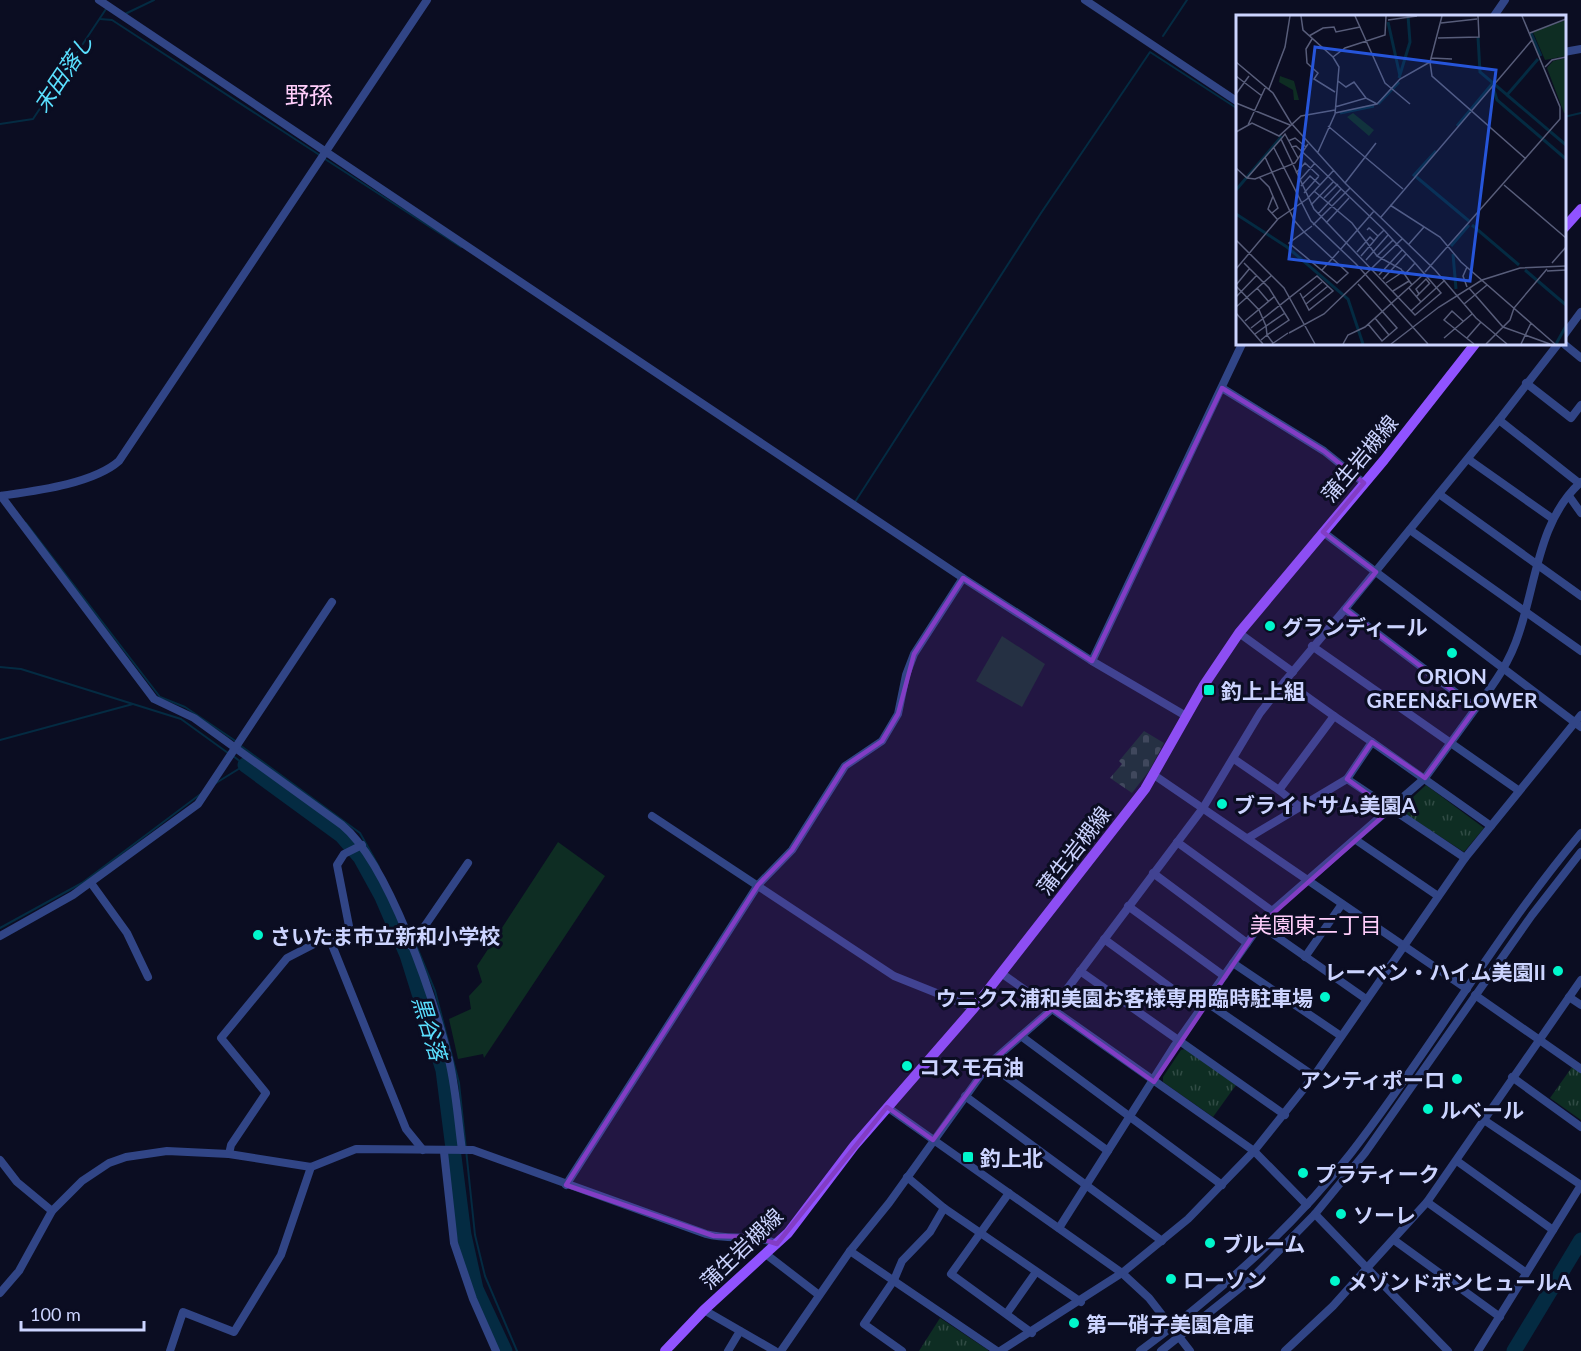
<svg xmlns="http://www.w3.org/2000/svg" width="1581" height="1351" font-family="Lato,'Noto Sans JP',sans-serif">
	<defs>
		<pattern id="cemetery-stones" width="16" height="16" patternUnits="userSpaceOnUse" patternTransform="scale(1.5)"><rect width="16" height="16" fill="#0e2d23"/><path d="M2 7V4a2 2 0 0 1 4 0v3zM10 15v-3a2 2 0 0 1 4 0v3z" fill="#304b44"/></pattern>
		<pattern id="park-tufts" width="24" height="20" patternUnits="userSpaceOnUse" patternTransform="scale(1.5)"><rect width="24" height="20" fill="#0e2d23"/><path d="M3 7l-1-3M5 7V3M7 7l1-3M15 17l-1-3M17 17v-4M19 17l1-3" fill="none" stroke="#304b44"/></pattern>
	</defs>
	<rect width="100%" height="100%" fill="#0b0d22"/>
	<g fill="#0e2d23">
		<polygon points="1002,636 1045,664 1022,707 976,681"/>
		<polygon points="558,842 605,876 484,1058 483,1054 458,1059 449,1019 471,1009 469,996 482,982 477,966"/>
	</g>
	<polygon fill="url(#cemetery-stones)" points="1144,731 1164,743 1149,771 1132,793 1110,778 1122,764 1119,761"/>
	<g fill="url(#park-tufts)">
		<polygon points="1426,785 1484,828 1464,852 1399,810"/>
		<polygon points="1185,1049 1236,1085 1213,1117 1163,1082 1163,1077 1181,1050"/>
		<polygon points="1572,1067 1581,1073 1581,1120 1550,1098"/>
		<polygon points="940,1318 988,1350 988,1351 919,1351"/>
	</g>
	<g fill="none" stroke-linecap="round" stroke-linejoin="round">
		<g stroke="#042b42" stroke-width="2">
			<polyline points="125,14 154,0"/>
			<polyline points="100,19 112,20 321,156"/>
			<polyline points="1163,36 1187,0"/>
			<polyline points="1564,117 1581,113"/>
			<polyline points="0,124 33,119 106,9"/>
			<polyline points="325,159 461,247"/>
			<polyline points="855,502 1041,213 1150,52 1238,109"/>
			<polyline points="26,523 160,697 185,707 237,742"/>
			<polyline points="0,667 21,669 181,719 228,753"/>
			<polyline points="0,740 133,704"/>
			<polyline points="241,746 360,833 379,867"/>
			<polyline points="216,783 245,765 233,756"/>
			<polyline points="0,928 82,883 202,793"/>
			<polyline points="416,945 435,991 459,1083 475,1235 485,1276 517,1351"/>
		</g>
		<g stroke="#042b42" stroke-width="15">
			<polyline points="245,765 342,836 360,857 382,897 407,955 443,1070 464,1235 476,1289 505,1351"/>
			<polyline points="1514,1351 1581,1240"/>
		</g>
		<g stroke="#314586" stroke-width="8">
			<polyline points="99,0 963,578 1092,661 1186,716"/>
			<polyline points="1085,0 1238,102"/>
			<polyline points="1494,16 1505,0"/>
			<polyline points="1564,52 1581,49"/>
			<polyline points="1564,335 1581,312"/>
			<polyline points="1564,344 1581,358"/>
			<polyline points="1526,383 1571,418 1581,405"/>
			<polyline points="1222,388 1324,451 1364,483"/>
			<polyline points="1499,420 1558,344"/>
			<polyline points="1468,459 1553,519"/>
			<polyline points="1439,494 1581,596"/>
			<path d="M0,496C34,491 93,484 119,461L427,0"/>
			<path d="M1,496L154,699L194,718L342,825C389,864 434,999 449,1060C456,1089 458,1121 462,1150"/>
			<polyline points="1569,496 1581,513"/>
			<polyline points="1410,530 1581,651"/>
			<polyline points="1323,532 1581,727"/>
			<polyline points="1345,609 1499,420 1579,483"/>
			<polyline points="1239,633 1293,672"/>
			<polyline points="1312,646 1518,790"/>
			<polyline points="1092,661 1242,344"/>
			<path d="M1334,716L1285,681L1345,609L1476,708C1494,684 1510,662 1519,633C1536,583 1539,519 1581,482"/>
			<polyline points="1372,742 1491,826"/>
			<polyline points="1234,759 1279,790"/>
			<polyline points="1154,775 1467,989"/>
			<polyline points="1300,807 1279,790 1334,716 1372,742 1347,779 1465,858"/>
			<polyline points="652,816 894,976 974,1008"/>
			<polyline points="1248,838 1347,779"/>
			<polyline points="1356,840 1438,896"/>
			<polyline points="1177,842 1272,911"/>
			<polyline points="1153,873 1247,943"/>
			<polyline points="91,883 127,933 148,977"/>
			<polyline points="1128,906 1224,976"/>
			<polyline points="1260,925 1366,999"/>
			<polyline points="328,935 406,1129 423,1150"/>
			<polyline points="0,936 73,895 198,804 332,602"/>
			<polyline points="1104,939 1200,1009"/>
			<polyline points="411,946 468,863"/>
			<polyline points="1305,957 1342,904"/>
			<polyline points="1233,963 1341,1036"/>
			<polyline points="1080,971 1285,1115"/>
			<polyline points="1001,973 1254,1151 1307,1205"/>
			<polyline points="1475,995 1581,1069"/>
			<polyline points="1569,997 1581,1005"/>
			<polyline points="1206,1002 1314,1076"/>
			<polyline points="1021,1036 1222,1185"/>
			<polyline points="989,1064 1108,1151"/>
			<polyline points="1512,1077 1581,1127"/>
			<polyline points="965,1096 1162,1241"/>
			<polyline points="887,1107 1122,1273 1149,1298 1190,1351"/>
			<polyline points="1484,1120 1581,1185"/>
			<polyline points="444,1152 454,1243 473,1299 496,1351"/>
			<polyline points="229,1154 231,1145 266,1093 221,1038 287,958 349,926 337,865 344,854 362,845"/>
			<polyline points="0,1160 17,1182 52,1211"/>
			<polyline points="1457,1161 1553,1230"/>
			<polyline points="907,1177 944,1208 1081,1302"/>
			<polyline points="566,1185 758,885 792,850 845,766 882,741 898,714 906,675 914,654 963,578"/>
			<polyline points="1009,1193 951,1274 1032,1333"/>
			<polyline points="1427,1202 1525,1272"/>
			<polyline points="1059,1228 1175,1045 1260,925 1272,911 1425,778 1476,708"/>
			<polyline points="1394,1240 1500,1317"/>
			<polyline points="850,1251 997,1351"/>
			<polyline points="767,1255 819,1295"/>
			<path d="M0,1293L19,1271L52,1211L82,1181L109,1163L126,1157L167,1151L229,1154L311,1167L356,1149L473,1150L706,1234C730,1241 755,1233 777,1244"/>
			<polyline points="704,1310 775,1351"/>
			<polyline points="1007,1313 1036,1272"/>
			<polyline points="170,1351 183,1312 234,1332 281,1255 311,1167"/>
			<polyline points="728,1351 740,1331"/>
			<polyline points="781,1351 850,1251 889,1203 989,1064 1052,1009 1203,808 1260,713 1285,681"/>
			<polyline points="902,1351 864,1324 894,1280 902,1261 930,1232 944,1208"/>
			<polyline points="1000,1351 1122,1273 1188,1219 1254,1151 1314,1076 1465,858 1581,715"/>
			<path d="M1140,1351C1218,1294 1291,1230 1351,1153C1431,1050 1496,934 1581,833"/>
			<polyline points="1161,1351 1250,1280 1315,1214 1365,1153 1532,915 1581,852"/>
			<polyline points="1285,1351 1333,1306 1367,1268 1315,1214"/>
			<polyline points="1448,1351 1367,1268 1427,1202 1581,980"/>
			<polyline points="1478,1351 1581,1185"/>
		</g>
		<g stroke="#9053ff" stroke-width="10">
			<polyline points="1564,228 1581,209"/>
			<polyline points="665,1351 704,1310 788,1233 854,1146 974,1008 1145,789 1204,685 1239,633 1384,460 1475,344"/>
		</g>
	</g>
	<path fill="#833dc5" fill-opacity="0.2" stroke="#833dc5" stroke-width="4.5" stroke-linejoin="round" d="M1222,388L1324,451L1364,483L1323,532L1376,572L1345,609L1476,708L1425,778L1372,742L1347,779L1390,810L1260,925L1154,1082L1052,1009L989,1064L933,1140L887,1107L777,1244L755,1237L714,1236L566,1185L758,885L792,850L845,766L882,741L898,714L914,654L963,578L1092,661Z"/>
	<g fill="#00f7cc" stroke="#0b0d22" stroke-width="2">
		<circle cx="1270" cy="626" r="6"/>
		<circle cx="1452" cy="653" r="6"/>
		<rect x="1203" y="684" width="12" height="12" rx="3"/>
		<circle cx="1222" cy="804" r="6"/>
		<circle cx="258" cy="935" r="6"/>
		<circle cx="1558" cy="971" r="6"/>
		<circle cx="1325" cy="997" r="6"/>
		<circle cx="907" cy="1066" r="6"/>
		<circle cx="1457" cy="1079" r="6"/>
		<circle cx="1428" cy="1109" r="6"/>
		<rect x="962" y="1151" width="12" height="12" rx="3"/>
		<circle cx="1303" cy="1173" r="6"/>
		<circle cx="1341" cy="1214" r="6"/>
		<circle cx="1210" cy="1243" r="6"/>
		<circle cx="1171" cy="1279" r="6"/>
		<circle cx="1335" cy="1281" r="6"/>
		<circle cx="1074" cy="1323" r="6"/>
	</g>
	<g text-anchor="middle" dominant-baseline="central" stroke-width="6" stroke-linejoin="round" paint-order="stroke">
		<g font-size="21" fill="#ccd4ff" stroke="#0b0d22">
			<text transform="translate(1359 458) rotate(-50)">蒲生岩槻線</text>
			<text transform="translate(1073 850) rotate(-52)">蒲生岩槻線</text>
			<text transform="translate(741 1248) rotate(-44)">蒲生岩槻線</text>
		</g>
		<g font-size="21" font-weight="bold" fill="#ccd4ff" stroke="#0b0d22" text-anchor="start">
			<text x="1282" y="626">グランディール</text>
			<text x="1452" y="675" text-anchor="middle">ORION<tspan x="1452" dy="24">GREEN&amp;FLOWER</tspan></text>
			<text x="1221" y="690">釣上上組</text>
			<text x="1234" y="804">ブライトサム美園A</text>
			<text x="270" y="935">さいたま市立新和小学校</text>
			<text x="1546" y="971" text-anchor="end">レーベン・ハイム美園II</text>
			<text x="1313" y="997" text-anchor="end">ウニクス浦和美園お客様専用臨時駐車場</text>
			<text x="919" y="1066">コスモ石油</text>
			<text x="1445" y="1079" text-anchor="end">アンティポーロ</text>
			<text x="1440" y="1109">ルベール</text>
			<text x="980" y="1157">釣上北</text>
			<text x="1315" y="1173">プラティーク</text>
			<text x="1353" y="1214">ソーレ</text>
			<text x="1222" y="1243">ブルーム</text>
			<text x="1183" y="1279">ローソン</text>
			<text x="1347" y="1281">メゾンドボンヒュールA</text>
			<text x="1086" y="1323">第一硝子美園倉庫</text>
		</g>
		<g font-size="22" font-style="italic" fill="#5ae0ff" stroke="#0b0d22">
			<text transform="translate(63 73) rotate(-56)">末田落し</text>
			<text transform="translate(430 1028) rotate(73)">黒谷落</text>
		</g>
		<g font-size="22" fill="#ffcefb" stroke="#0b0d22">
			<text x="1316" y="924">美園東二丁目</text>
		</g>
		<g font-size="24" fill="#ffcefb" stroke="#0b0d22">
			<text x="309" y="94">野孫</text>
		</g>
	</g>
	<g transform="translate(1236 15)">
		<rect width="330" height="330" fill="#0b0d22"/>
		<path d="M117,98L138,115L133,121L111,102Z" fill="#0e2d23"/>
		<path d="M44,61L58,66L63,85H58L57,75L43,67Z" fill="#0e2d23"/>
		<path d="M330,5V41L309,45L297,17ZM330,43V98H328L311,53L317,46Z" fill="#0e2d23"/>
		<path fill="none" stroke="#042b42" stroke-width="3" d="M152,7L164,61M295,18L305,41M242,22L244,57L271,80L302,44M163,63L174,27L172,1M256,69L261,85L330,144M271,80L330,130M142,89L163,67M104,98L138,91M221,111L256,69M200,136L178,160L233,206M0,175L46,121M0,199L51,232L112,284L127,329M236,210L283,250M215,231L233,210M217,239L220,274M289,255L330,290M320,329L330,311"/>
		<path fill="none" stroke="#585d7a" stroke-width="1.5" d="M65,1L67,15L97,42L103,52L99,99L82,137M119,1L149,68L174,89M206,1L194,47L196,61L290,144M152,5L181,1M205,8L241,4M294,18L330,4M73,21L87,13L98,12L100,17L124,12M202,23L243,22L242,1M76,24L70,34L71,48L82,58L78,64L99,77M97,42L109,33L149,20L150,1M195,43L216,44M0,47L37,78L55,108L109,168L199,255L240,303L271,329M309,52L316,45L330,42M0,61L26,81M102,66L110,72L118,67L130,83M33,74L49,32L54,1M0,79L13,61M0,88L54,110M99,92L130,83L141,89M99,98L141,89L164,64L194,47M12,110L30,71M92,111L167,174M0,117L16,108L43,121L65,101L99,95M52,126L59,123L70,132M55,132L60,131L73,143L148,215M38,133L75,206L120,249L192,329M29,142L58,205L68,217L76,211M62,143L49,119L45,124L78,194L179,300L205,278L179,248M0,153L11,163L19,164L59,148L72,129M60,158L69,148L83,161M23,162L33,172L42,193L36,198M11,163L45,124M63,166L79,148M109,168L140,128M268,170L330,223M65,171L74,161L84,170M78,176L116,208L141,241M68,178L83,161M37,181L32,194L41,204M88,183L102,169M75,190L98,166M154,190L204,222L225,247L319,329M82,199L105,174M145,202L296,25M90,208L113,183M77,210L114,173M68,217L112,258L101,268L53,228ZM142,221L148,215L157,225L141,241L165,254L176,270M0,225L48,273L79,329M157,225L179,248L170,258M173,229L188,212M104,235L138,196M121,237L134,222L138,226L142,221L133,213L131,215M125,241L138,226M130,245L152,220M8,248L33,273L53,305L31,320L37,328M316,248L330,232M231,252L227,261L231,272M0,254L42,204L71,184L98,155M86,255L103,236M311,256L330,255M189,257L324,104V92L286,1M143,260L166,235M147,264L170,239M150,268L168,256M122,269L161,313L146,326L132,309M0,270L14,253M0,271L23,295L30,311L49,298M21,273L33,287M173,273L185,287M233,273L267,312L314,329M157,276L173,266M183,279L180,274L190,264L194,269M0,282L21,260M180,282L194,268M67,283L86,267M70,289L92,271M228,289L251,270M0,292L36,260M175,296L209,265M0,298L27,329M139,303L153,320M9,306L39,281M227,306L216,296L208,305L238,329M15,313L81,261L97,276L73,295L64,278M53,318L88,299L166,224M19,319L30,311L31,320L25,325M208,323L236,299M231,323L245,307M36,329L52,318M107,329L112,320L129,312L189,258M155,329L203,292L246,265L284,253L330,251M250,329L274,305L278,293L311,254M285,329L295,308"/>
		<path fill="#2655da" fill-opacity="0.15" stroke="#2655da" stroke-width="3" d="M79,32L260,55L234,266L53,244Z"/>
		<rect width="330" height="330" fill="none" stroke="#ccd4ff" stroke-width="3"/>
	</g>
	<path d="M21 1321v9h123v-9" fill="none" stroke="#ccd4ff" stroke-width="3"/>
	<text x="30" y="1321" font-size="18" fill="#ccd4ff" stroke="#0b0d22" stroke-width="4.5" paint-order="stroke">100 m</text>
</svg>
